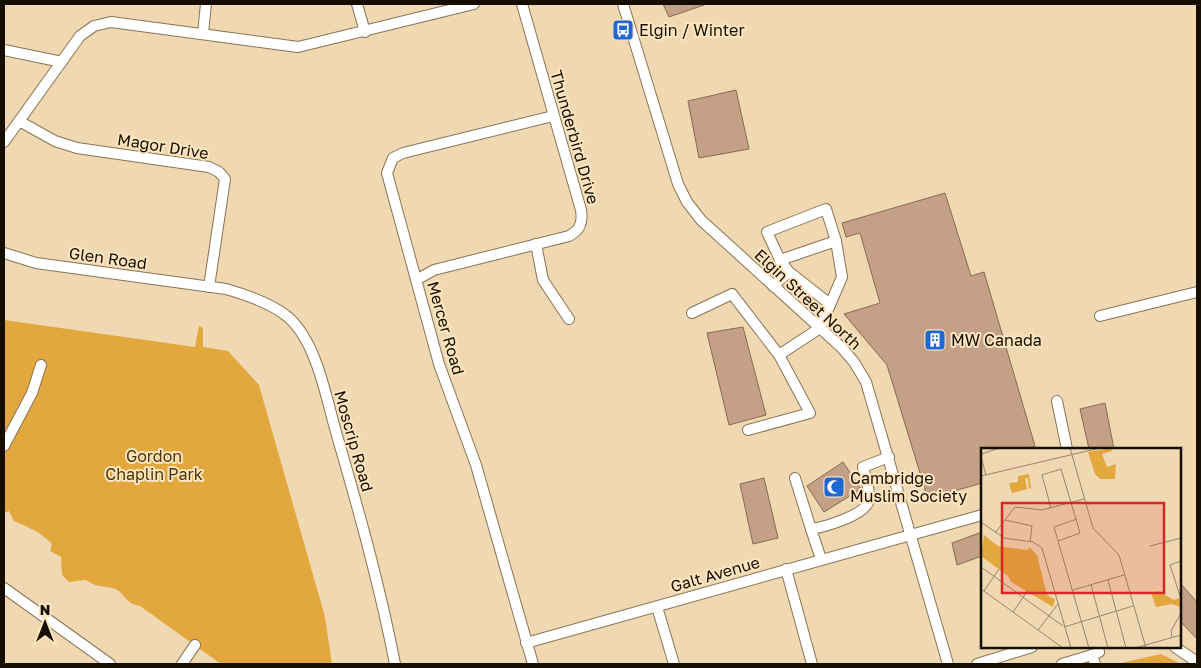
<svg xmlns="http://www.w3.org/2000/svg" width="1201" height="668" font-family="'Golos Text',sans-serif">
	<rect width="100%" height="100%" fill="#efd8b2"/>
	<g fill="#e2a83e">
		<path d="M4,320L195,347L199,326L203,328V347L228,351L259,385L325,617L332,664H221L140,606C125,604 124,592 115,589C105,585 99,589 86,580L69,582L62,575L61,557L50,551L52,544C39,531 30,528 14,521L9,511L4,513Z"/>
		<polygon points="1161,654 1181,664 1117,664"/>
	</g>
	<g fill="#c3a086" stroke="#8a6a51">
		<polygon points="663,4 704,4 704,5 669,17"/>
		<polygon points="736,90 749,149 699,158 688,101"/>
		<polygon points="945,193 971,276 984,272 1035,446 1026,449 982,449 982,483 930,498 927,496 887,365 844,314 880,303 860,233 846,237 842,223"/>
		<polygon points="743,327 766,415 729,425 707,333"/>
		<polygon points="1105,403 1114,449 1089,449 1080,409"/>
		<polygon points="843,462 861,489 824,512 807,486"/>
		<polygon points="764,478 778,538 753,544 740,484"/>
		<polygon points="982,532 982,556 957,565 952,543"/>
		<polygon points="1180,583 1197,602 1197,639 1180,621"/>
	</g>
	<g fill="none" stroke-linecap="round" stroke-linejoin="round">
		<g stroke="#8a7553" stroke-width="12">
			<g id="minor">
				<polyline points="357,4 365,32"/>
				<polyline points="623,4 678,184 687,202 701,220 841,347 854,362 866,382 948,664"/>
				<polyline points="203,33 206,4"/>
				<polyline points="4,50 62,62"/>
				<polyline points="19,121 55,141 77,148 209,167 219,172 225,179 209,287"/>
				<polyline points="4,142 80,36 94,26 111,22 298,47 474,4"/>
				<polyline points="536,244 543,280 569,319"/>
				<path d="M4,253L36,263L226,289C247,295 271,303 288,317C318,343 327,403 338,439C360,515 380,587 395,664"/>
				<polyline points="780,260 836,241"/>
				<polyline points="789,272 830,304"/>
				<path d="M416,280L434,270L569,236C580,230 583,223 581,210L522,4"/>
				<polyline points="773,286 789,272 780,260 767,232 826,209 836,241 842,277 820,328 779,355"/>
				<polyline points="692,313 732,294 779,355 810,413 748,430"/>
				<polyline points="1100,316 1197,292"/>
				<polyline points="1057,401 1067,449"/>
				<polyline points="4,446 32,393 41,365"/>
				<polyline points="795,478 811,529"/>
				<path d="M821,559L811,529C824,527 868,515 869,499C870,489 865,477 863,467L889,457"/>
				<polyline points="786,569 812,664"/>
				<polyline points="4,588 110,664"/>
				<polyline points="657,607 674,664"/>
				<polyline points="526,643 982,515"/>
				<polyline points="1175,647 1197,662"/>
				<polyline points="182,664 195,645"/>
				<polyline points="533,664 476,465 439,364 387,173 393,158 403,153 553,116"/>
				<polyline points="977,664 1032,647"/>
				<polyline points="1062,664 1092,655"/>
				<polyline points="1095,664 1092,655 1099,652 1098,647"/>
			</g>
		</g>
		<use href="#minor" stroke="#fff" stroke-width="10"/>
	</g>
	<defs>
		<g id="bus-square" transform="scale(1.125)"><rect x="-9" y="-9" width="18" height="18" rx="4" fill="#1f67d3" stroke="#fde5bf"/><path d="M-5-6H5V4H4V6H2V4H-2V6H-4V4H-5ZM-3.5-4V0h7V-4ZM-3.5 1.2v1.5H-2V1.2ZM2 1.2v1.5H3.5V1.2Z" fill="#fff"/></g>
		<g id="building-square" transform="scale(1.125)"><rect x="-9" y="-9" width="18" height="18" rx="4" fill="#1f67d3" stroke="#fde5bf"/><path d="M-4-6H4V6H1V3H-1V6H-4ZM-2.5-4.3h1.7v1.8h-1.7ZM.8-4.3h1.7v1.8H.8ZM-2.5-1h1.7V.8h-1.7ZM.8-1h1.7V.8H.8Z" fill="#fff"/></g>
		<g id="mosque-square" transform="scale(1.125)"><rect x="-9" y="-9" width="18" height="18" rx="4" fill="#1f67d3" stroke="#fde5bf"/><path d="M3.5-4.9A6 6 0 1 0 3.5 4.9A5 5 0 1 1 3.5-4.9Z" fill="#fff"/></g>
	</defs>
	<g fill-rule="evenodd">
		<use href="#bus-square" x="623" y="30"/>
		<use href="#building-square" x="935" y="340"/>
		<use href="#mosque-square" x="834" y="487"/>
	</g>
	<g text-anchor="middle" dominant-baseline="central" stroke-width="4" stroke-linejoin="round" paint-order="stroke">
		<g font-size="16" fill="#160e03" stroke="#fde5bf" text-anchor="start">
			<text x="639" y="30">Elgin / Winter</text>
			<text x="951" y="340">MW Canada</text>
			<text x="850" y="478">Cambridge<tspan x="850" dy="18">Muslim Society</tspan></text>
		</g>
		<g font-size="16" fill="#160e03" stroke="#fde5bf">
			<text transform="translate(575 137) rotate(74)">Thunderbird Drive</text>
			<text transform="translate(163 146) rotate(9)">Magor Drive</text>
			<text transform="translate(108 258) rotate(8)">Glen Road</text>
			<text transform="translate(808 299) rotate(43)">Elgin Street North</text>
			<text transform="translate(446 328) rotate(74)">Mercer Road</text>
			<text transform="translate(354 441) rotate(74)">Moscrip Road</text>
			<text transform="translate(715 574) rotate(-16)">Galt Avenue</text>
		</g>
		<g font-size="16" fill="#4d3403" stroke="#fde5bf">
			<text x="154" y="456">Gordon<tspan x="154" dy="18">Chaplin Park</tspan></text>
		</g>
	</g>
	<g transform="translate(981 448)">
		<rect width="200" height="200" fill="#efd8b2"/>
		<path d="M130,0L131,3L121,6L126,19L135,16L134,31H119L114,26L107,4ZM48,26L50,40L48,41L47,30L41,31H44L46,41L31,45L28,35L37,34V28ZM3,87L17,98L47,102L48,99L56,107L66,147L74,151L72,159L30,134L27,128L0,108ZM177,143L193,152L198,150L200,159L191,156L175,159L170,145Z" fill="#e2a83e"/>
		<path fill="none" stroke="#98876c" stroke-width="1" d="M89,0L112,80L138,107L165,200M0,6L19,0M0,9L5,27M0,28L119,0M70,60L61,27L80,21L99,85L77,93M96,71L73,79L108,200M24,72L51,78L49,94M0,74L23,90L52,94L61,100L90,200M14,85L34,59L61,62L103,51M169,98L200,90M200,113L189,117L200,151M0,119L82,178M127,132L145,200M110,137L127,200M0,141L82,200M92,142L143,127M3,143L18,121M32,164L47,142M83,179L152,158M57,182L77,156M191,189L190,183L200,165M154,200L200,187"/>
		<path fill="#d62828" fill-opacity="0.15" stroke="#d62828" stroke-width="2.5" d="M21,55H183V145H21Z"/>
		<rect width="200" height="200" fill="none" stroke="#160e03" stroke-width="2.5"/>
	</g>
	<rect width="1201" height="668" fill="none" stroke="#160e03" stroke-width="10"/>
	<g transform="translate(45 623)" stroke="#fde5bf" stroke-width="4" paint-order="stroke">
	<path d="M0-4L9 19L0 12L-9 19Z" fill="#160e03"/>
	<text y="-8" font-size="14" font-weight="bold" text-anchor="middle" fill="#160e03">N</text>
	</g>
</svg>
